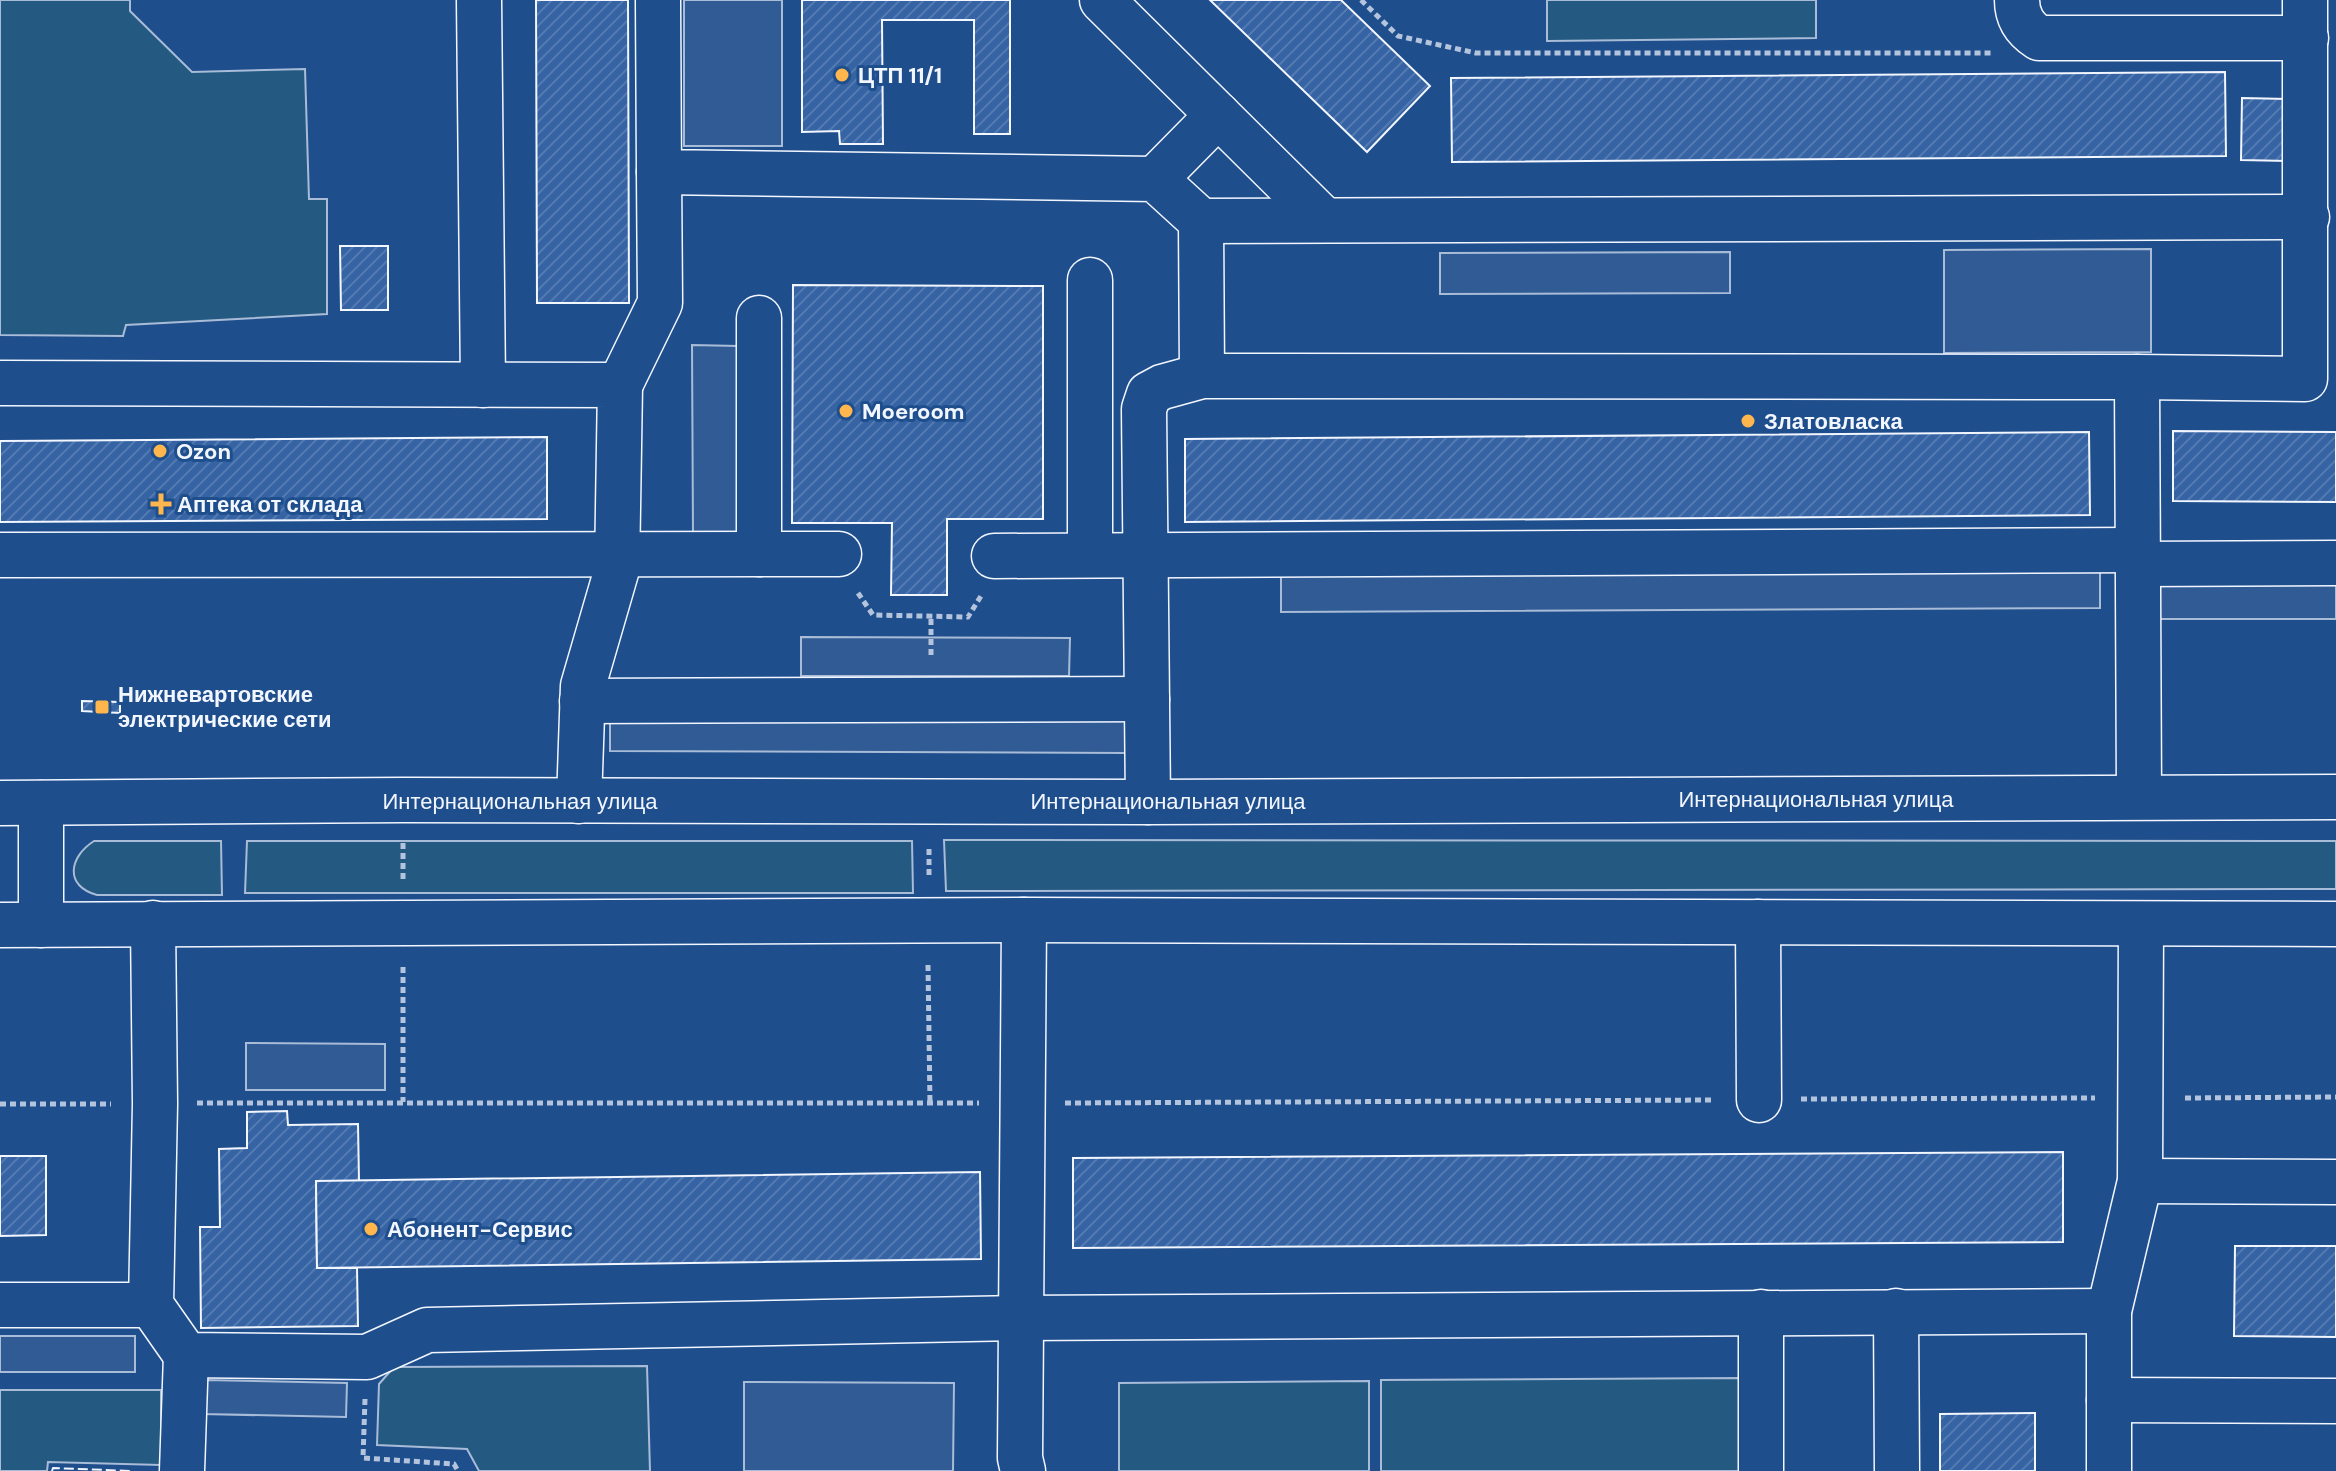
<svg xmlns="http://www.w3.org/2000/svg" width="2336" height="1471" font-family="'DM Sans',sans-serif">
	<defs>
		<pattern id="building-hatch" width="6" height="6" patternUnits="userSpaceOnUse" patternTransform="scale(2)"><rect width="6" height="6" fill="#3563a3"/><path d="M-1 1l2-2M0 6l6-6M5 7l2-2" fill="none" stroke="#537ab1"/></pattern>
	</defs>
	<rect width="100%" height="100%" fill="#1f4e8c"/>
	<g fill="#245a82" stroke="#a8bbd7" stroke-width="2">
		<polygon points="0,0 130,0 130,11 192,72 305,69 309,199 327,199 327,314 126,325 123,336 0,335"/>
		<polygon points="1547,0 1816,0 1816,38 1547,41"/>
		<polygon points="944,840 2336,841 2336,889 946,891"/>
		<path d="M94,841H221L222,895H97C64,886 69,857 94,841Z"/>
		<polygon points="247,841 912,841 913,893 245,893"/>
		<polygon points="647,1366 650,1471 479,1471 467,1449 377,1445 379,1384 394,1367"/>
		<polygon points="1740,1378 1741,1471 1381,1471 1381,1380"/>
		<polygon points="1369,1381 1369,1471 1119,1471 1119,1383"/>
		<polygon points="0,1390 161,1390 161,1465 48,1462 47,1471 0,1471"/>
	</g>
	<g fill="#305b95" stroke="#a8bbd7" stroke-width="2">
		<rect x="684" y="0" width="98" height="146"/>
		<polygon points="2151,249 2151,352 1944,353 1944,250"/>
		<polygon points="1730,252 1730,293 1440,294 1440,253"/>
		<polygon points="692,345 738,346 739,536 693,536"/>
		<polygon points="2100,565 2100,608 1281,612 1281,569"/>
		<rect x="2160" y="580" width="176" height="39"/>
		<polygon points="801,637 1070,638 1069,676 801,676"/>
		<polygon points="610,716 1125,718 1125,753 610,751"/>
		<polygon points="246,1043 385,1044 385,1090 246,1090"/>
		<rect x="0" y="1336" width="135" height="36"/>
		<polygon points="204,1380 347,1383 346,1417 202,1414"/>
		<polygon points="744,1382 954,1383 953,1471 744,1471"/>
	</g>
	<g fill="url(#building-hatch)" stroke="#f2f6ff" stroke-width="2">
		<polygon points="536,0 628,0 629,303 537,303"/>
		<polygon points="802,0 1010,0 1010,134 974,134 974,20 882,20 883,144 840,144 839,131 802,132"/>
		<polygon points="1210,0 1341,0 1430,86 1367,152"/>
		<polygon points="2225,72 2226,156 1452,162 1451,78"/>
		<polygon points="2242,98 2289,99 2288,161 2241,160"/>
		<polygon points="340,246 388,246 388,310 341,310"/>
		<polygon points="793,285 1043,286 1043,519 947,519 947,595 891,595 892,523 792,523"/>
		<polygon points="2173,431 2336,432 2336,502 2173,501"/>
		<polygon points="2089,432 2090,515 1185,522 1185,439"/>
		<polygon points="547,437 547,519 0,522 0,441"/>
		<polygon points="82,701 120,702 120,713 82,711"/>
		<polygon points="287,1111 288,1125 358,1124 359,1181 316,1181 317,1268 357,1268 358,1326 201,1328 200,1227 220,1227 219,1149 247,1148 247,1112"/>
		<polygon points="2063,1152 2063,1242 1073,1248 1073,1158"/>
		<polygon points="0,1156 46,1156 46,1235 0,1236"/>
		<polygon points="980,1172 981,1259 317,1268 316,1181"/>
		<polygon points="2235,1246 2336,1246 2336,1337 2234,1336"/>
		<polygon points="2035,1413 2035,1471 1940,1471 1940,1414"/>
	</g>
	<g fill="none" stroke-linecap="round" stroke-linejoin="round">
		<g stroke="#f2f6ff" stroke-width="47">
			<g id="minor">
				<polyline points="479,0 483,385"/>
				<polyline points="658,0 659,172 1155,179 1201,221 1202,376"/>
				<polyline points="1102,0 1324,220"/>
				<path d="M2017,0C2017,17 2025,29 2039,38H2306"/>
				<polyline points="1155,179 1218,115"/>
				<polyline points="1201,221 2307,217"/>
				<polyline points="759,318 759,554"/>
				<polyline points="2137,377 2305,379 2305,0"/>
				<polyline points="0,383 620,385 617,569 583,686 579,801"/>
				<polyline points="620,385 660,303 659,172"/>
				<polyline points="0,555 839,554"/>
				<polyline points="1090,555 1090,280"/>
				<polyline points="994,556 2138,550"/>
				<polyline points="2138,564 2336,563"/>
				<polyline points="582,701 1147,699"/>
				<polyline points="1148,802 1144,409 1149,394 1162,387 1202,376 2137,377 2139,797"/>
				<polyline points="1758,922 1759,1100"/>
				<polyline points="153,923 155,1104 151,1305 186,1355 367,1357 427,1330 1020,1318 2109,1311"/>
				<polyline points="2140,1181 2336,1182"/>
				<polyline points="0,1305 151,1305"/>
				<polyline points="1896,1311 1897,1471"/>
				<polyline points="2109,1400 2336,1401"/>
				<polyline points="182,1471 186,1355"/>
				<polyline points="1023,1471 1020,1458 1024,920"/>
				<polyline points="1761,1471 1761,1312"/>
				<polyline points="2109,1471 2109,1311 2140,1181 2141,924"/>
			</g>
		</g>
		<g stroke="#f2f6ff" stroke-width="47">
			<g id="major">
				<polyline points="0,803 403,800 1148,802 2336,797"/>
				<polyline points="41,803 41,925"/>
				<polyline points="0,925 1024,920 2336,924"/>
			</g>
		</g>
		<g stroke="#b3c4dc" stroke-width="5" stroke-dasharray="6 4" stroke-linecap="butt">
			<polyline points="1361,0 1398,36 1476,53 1991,53"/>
			<polyline points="858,593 873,615 968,617 981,596"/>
			<polyline points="931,655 931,616"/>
			<polyline points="403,843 403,881"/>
			<polyline points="929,875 929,845"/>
			<polyline points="928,965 930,1104"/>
			<polyline points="403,967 403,1102"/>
			<polyline points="2185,1098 2336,1097"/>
			<polyline points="1801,1099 2095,1098"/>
			<polyline points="197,1103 979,1103"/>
			<polyline points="1065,1103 1715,1100"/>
			<polyline points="0,1104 111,1104"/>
			<polyline points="365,1399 363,1458 454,1464 458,1471"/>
		</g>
		<use href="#minor" stroke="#1f4e8c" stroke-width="44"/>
		<use href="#major" stroke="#1f4e8c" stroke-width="44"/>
		<polyline stroke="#f2f6ff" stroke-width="2" stroke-dasharray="10 4" stroke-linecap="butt" points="52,1471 53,1468 132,1471"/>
	</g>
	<g fill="#ffb74d" stroke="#1f4e8c" stroke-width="3">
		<circle cx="842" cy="75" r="8"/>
		<circle cx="846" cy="411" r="8"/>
		<circle cx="1748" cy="421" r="8"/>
		<circle cx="160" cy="451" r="8"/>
		<path d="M157 492h8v8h8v8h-8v8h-8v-8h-8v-8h8z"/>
		<rect x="94" y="699" width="16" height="16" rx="4"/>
		<circle cx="371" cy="1229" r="8"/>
	</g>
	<g text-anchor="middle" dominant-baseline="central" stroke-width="6" stroke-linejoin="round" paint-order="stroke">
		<g font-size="22" font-weight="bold" fill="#f2f6ff" stroke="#1f4e8c" text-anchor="start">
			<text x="858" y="75">ЦТП 11/1</text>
			<text x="862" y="411">Moeroom</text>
			<text x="1764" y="421">Златовласка</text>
			<text x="176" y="451">Ozon</text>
			<text x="177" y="504">Аптека от склада</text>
			<text x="118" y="694">Нижневартовские<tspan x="118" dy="25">электрические сети</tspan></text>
			<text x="387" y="1229">Абонент-Сервис</text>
		</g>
		<g font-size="22" fill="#f2f6ff" stroke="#1f4e8c">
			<text x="1816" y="799">Интернациональная улица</text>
			<text x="520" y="801">Интернациональная улица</text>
			<text x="1168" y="801">Интернациональная улица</text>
		</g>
	</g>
</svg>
